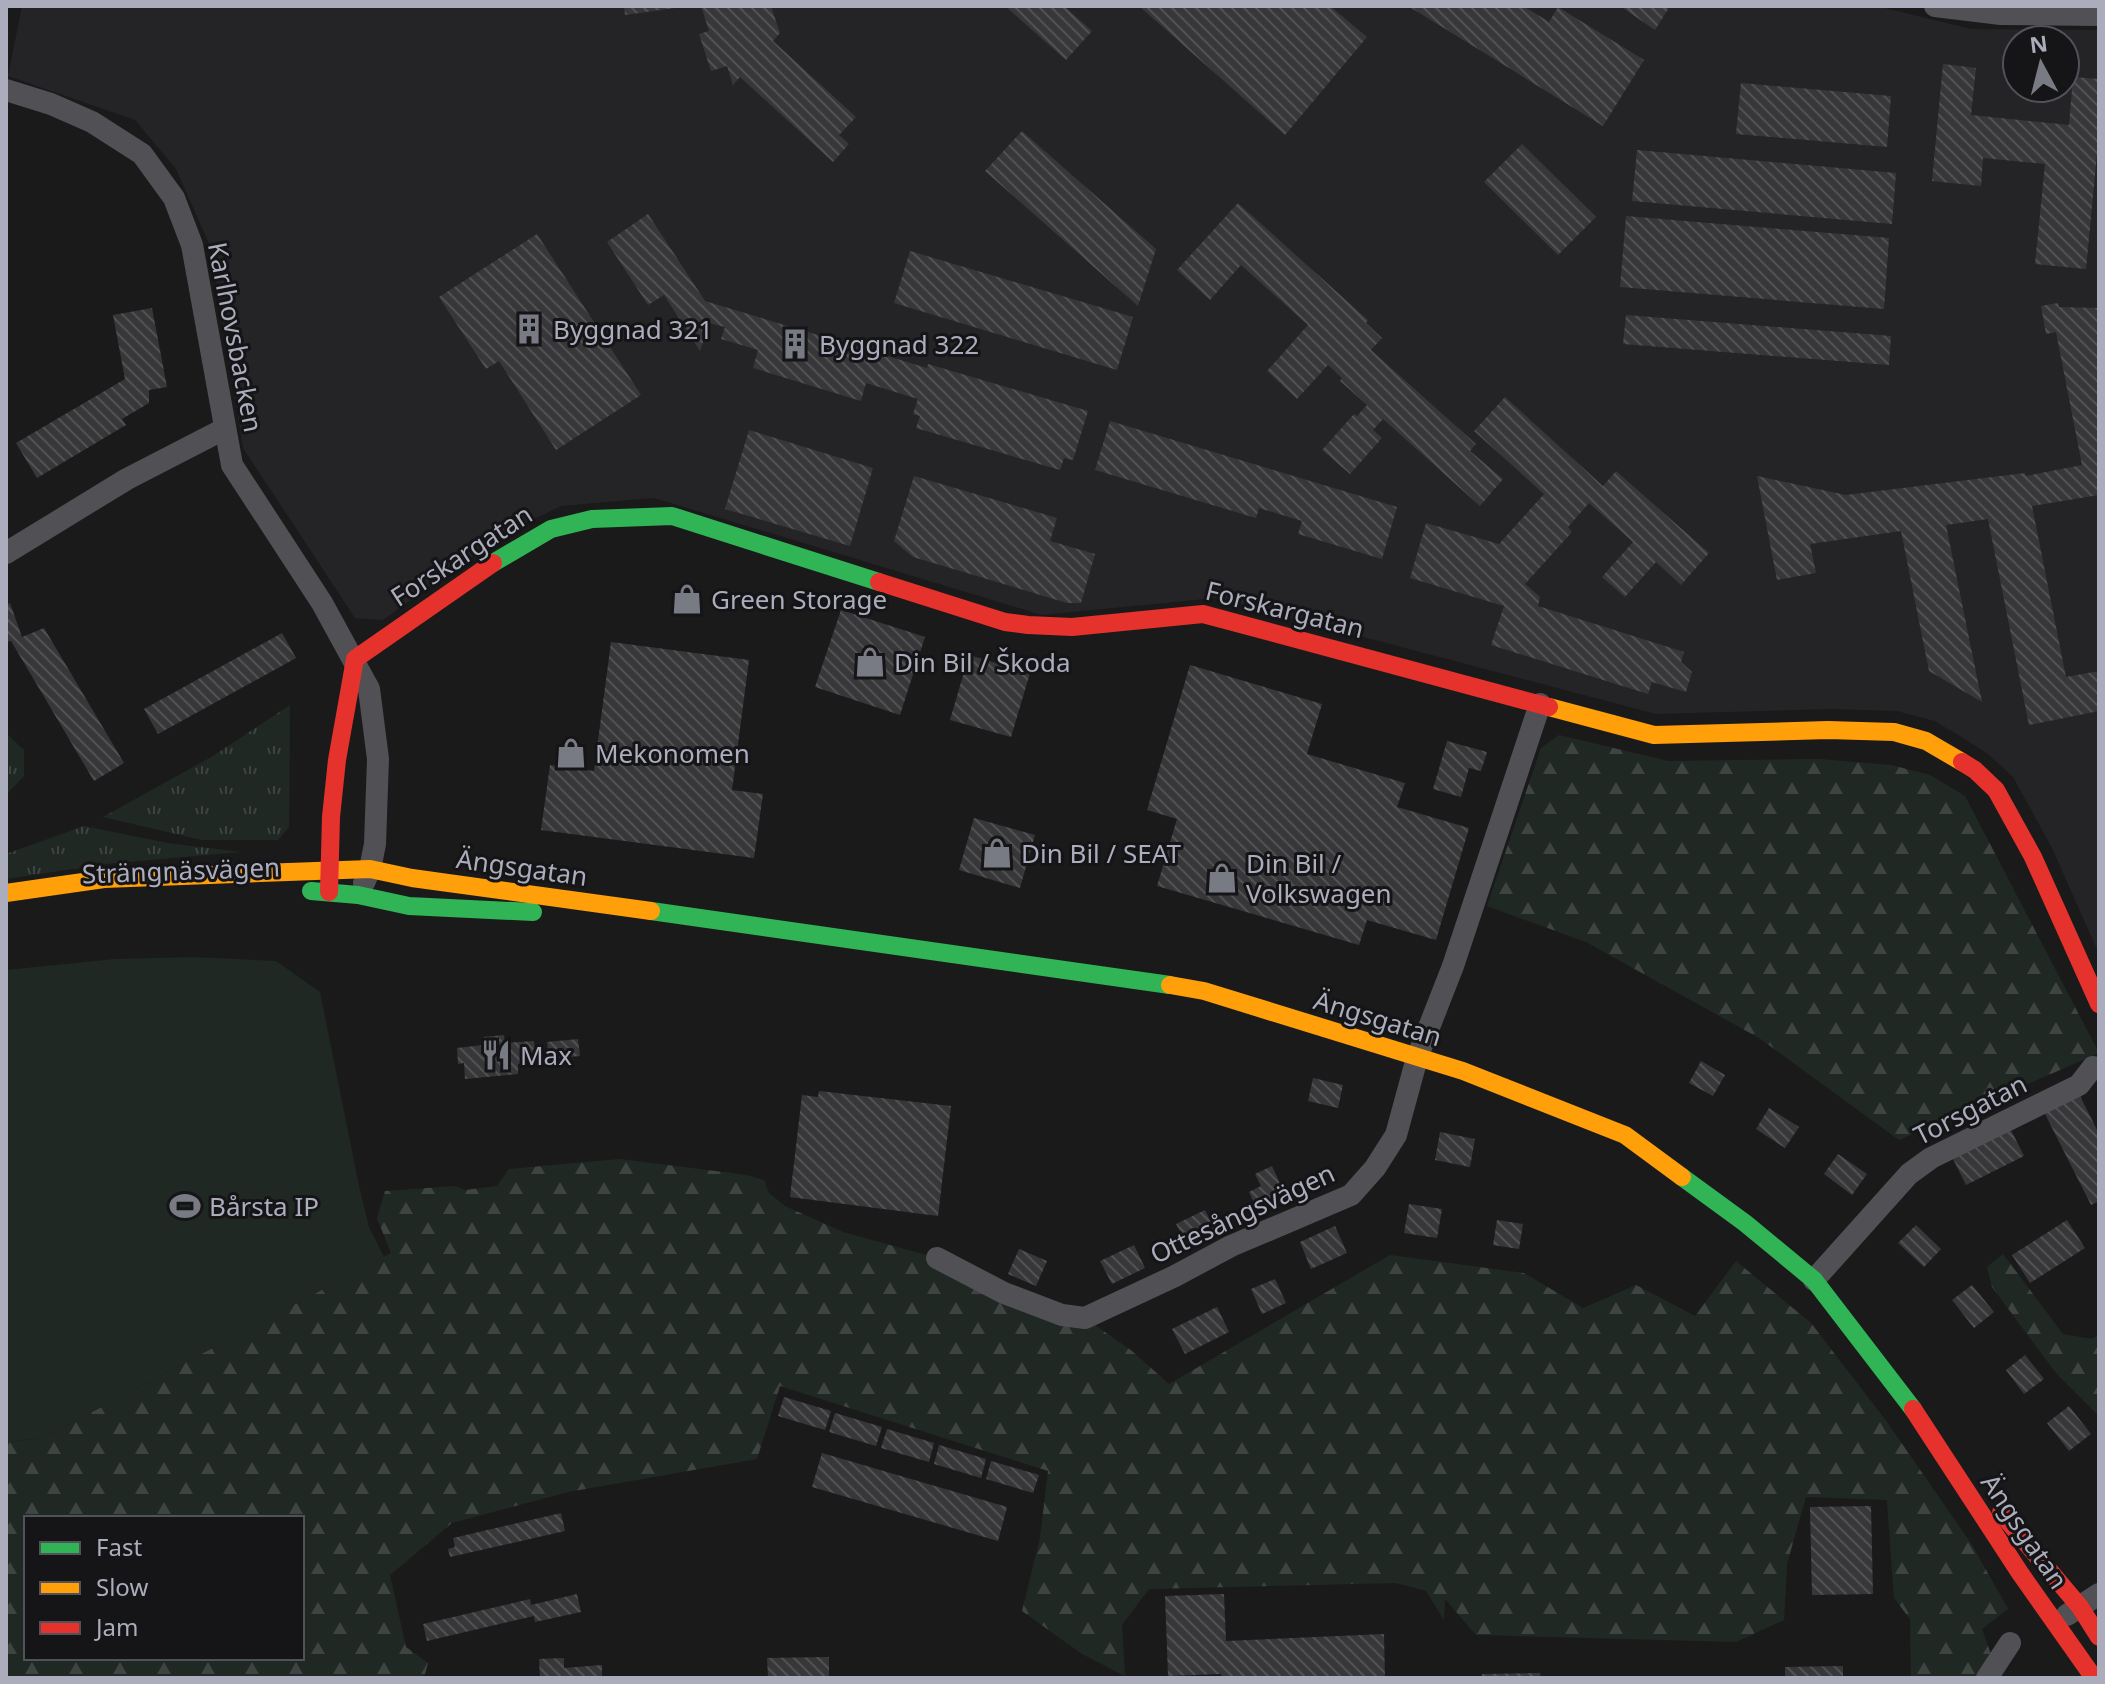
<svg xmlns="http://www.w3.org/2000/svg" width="2105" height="1684" font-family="'Noto Sans',sans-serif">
	<defs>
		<pattern id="grass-tufts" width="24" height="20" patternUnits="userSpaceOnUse" patternTransform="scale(2)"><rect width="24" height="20" fill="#202823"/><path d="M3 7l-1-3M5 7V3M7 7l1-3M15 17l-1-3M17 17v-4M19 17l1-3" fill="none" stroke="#3e4441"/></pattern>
		<pattern id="forest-firs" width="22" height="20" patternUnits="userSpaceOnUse" patternTransform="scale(2)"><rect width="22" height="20" fill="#202823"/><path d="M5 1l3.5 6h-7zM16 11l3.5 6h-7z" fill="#3e4441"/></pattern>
		<pattern id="building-back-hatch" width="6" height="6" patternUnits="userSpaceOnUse" patternTransform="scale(2)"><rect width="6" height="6" fill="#373739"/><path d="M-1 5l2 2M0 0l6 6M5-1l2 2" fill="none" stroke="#515154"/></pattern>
	</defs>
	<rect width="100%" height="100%" fill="#1a1a1b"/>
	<path fill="#242427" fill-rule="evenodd" d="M22,6H1877L1971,29L2099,30V954L2052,848L2013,777L1988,754L1960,736L1934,721L1897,711L1828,709L1656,714L1215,598L1042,615L654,498L561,506L502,535L383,620L355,618L243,448L211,248L176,169L135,120L8,76ZM2017,40H2065V88H2017Z"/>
	<g fill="url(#grass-tufts)">
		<polygon points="290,705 289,827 278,840 202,840 103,817 213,756"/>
		<polygon points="6,733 24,750 24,776 6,795"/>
		<polygon points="84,826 167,843 241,852 105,864 6,879 6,854"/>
	</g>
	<g fill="url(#forest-firs)" fill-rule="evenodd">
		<polygon points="1559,735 1668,761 1819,759 1891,765 1930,775 1965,796 2099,1053 1899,1140 1759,1038 1586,942 1487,906 1541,748"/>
		<path d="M620,1159L747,1175L764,1180L769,1193L785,1206L843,1232L937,1258L1085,1318L1132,1351L1169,1384L1390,1255L1524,1273L1583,1308L1636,1285L1695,1316L1736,1261L1811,1323L1887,1422L1972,1545L2008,1609L1982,1629L1992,1657L1978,1678H1911L1910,1619L1894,1598L1887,1500L1806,1497L1787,1564L1784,1620L1736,1642L1476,1635L1445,1599L1444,1620L1426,1591L1396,1583L1149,1589L1122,1625L1125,1676L1082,1654L1022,1611L1040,1538L1048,1471L780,1386L757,1459L568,1492L452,1523L390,1575L406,1647L428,1663L424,1678H6V1442L43,1438L391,1253L377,1218L385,1191L456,1186L465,1190L497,1186L509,1169ZM26,1518H302V1658H26Z"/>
		<polygon points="2003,1254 2063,1334 2092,1339 2099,1334 2099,1416 2056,1373 1992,1287 1987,1267"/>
	</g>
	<polygon fill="#202823" points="194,957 276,961 320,992 359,1186 369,1227 384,1257 43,1438 6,1442 6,970 115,959"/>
	<g fill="url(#building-back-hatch)">
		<polygon points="624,6 675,6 675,8 625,15"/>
		<polygon points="701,6 771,6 780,33 773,41 856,117 839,135 849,144 833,162 740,77 733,85 727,66 711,71 699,34 709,31"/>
		<polygon points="1005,6 1064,6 1092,31 1066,60"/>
		<polygon points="1139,6 1330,6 1367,37 1285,135"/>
		<polygon points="1408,6 1523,6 1549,22 1558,7 1644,60 1603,126"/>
		<polygon points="1620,6 1670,6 1655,30"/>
		<polygon points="1943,64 1976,68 1971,115 2069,125 2073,77 2099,79 2099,133 2086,269 2035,264 2045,164 1983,158 1981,186 1932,181"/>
		<polygon points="1741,83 1891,96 1887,147 1736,134"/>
		<polygon points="1022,131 1156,249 1138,306 985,171"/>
		<polygon points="1522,144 1596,217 1558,255 1484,182"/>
		<polygon points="1637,150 1896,173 1892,224 1632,201"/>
		<polygon points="1238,203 1368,320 1366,323 1382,338 1371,350 1476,444 1470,451 1503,479 1480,506 1383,419 1373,430 1382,438 1350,474 1322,450 1354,414 1357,416 1367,405 1340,381 1342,378 1328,365 1297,399 1267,371 1308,325 1241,265 1210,300 1177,270"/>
		<polygon points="648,214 705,301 927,368 928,364 1088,411 1073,460 1064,458 1060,470 916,428 920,416 913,414 918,399 866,383 861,401 753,368 758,350 721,339 725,327 709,323 700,351 664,295 648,305 607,242"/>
		<polygon points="1626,216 1889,238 1884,309 1620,287"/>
		<polygon points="537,234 641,395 556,450 499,361 486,369 439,297"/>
		<polygon points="910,251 1133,317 1117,370 894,303"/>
		<polygon points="2058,303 2059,307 2099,308 2099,495 2032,506 2066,677 2099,671 2099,711 2029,725 1988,519 1946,525 1982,702 1929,671 1901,531 1810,544 1816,573 1777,580 1757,476 1846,495 2025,473 2026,476 2082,465 2056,332 2046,334 2041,306"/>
		<polygon points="152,308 167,387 149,390 149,403 122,419 126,425 37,478 16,443 125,379 113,315"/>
		<polygon points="1626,315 1891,336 1889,365 1623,344"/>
		<polygon points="1505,397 1603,486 1616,471 1709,553 1681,585 1656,562 1625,597 1602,577 1633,542 1589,503 1568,527 1572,532 1525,584 1540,597 1538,606 1684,652 1681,662 1692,672 1686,692 1652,682 1648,694 1491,645 1504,606 1410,578 1426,523 1499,544 1544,494 1474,431"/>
		<polygon points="1110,421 1397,507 1382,559 1298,534 1302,521 1259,508 1256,518 1095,470"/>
		<polygon points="749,430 873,468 850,546 725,509"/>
		<polygon points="914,476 1057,518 1050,541 1095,554 1081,603 1067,603 913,557 894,541"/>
		<polygon points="10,603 22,637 44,628 124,763 94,781 11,641 6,642 6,605"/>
		<polygon points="841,610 925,637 900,715 815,687"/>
		<polygon points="282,633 296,658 158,734 144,709"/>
		<polygon points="611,642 749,660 732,790 763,794 754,858 541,830 550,765 594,771"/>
		<polygon points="969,655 1030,673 1011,737 950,720"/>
		<polygon points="1190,665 1322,704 1307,754 1405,783 1397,807 1469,828 1436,940 1367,920 1359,945 1157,886 1177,819 1147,810"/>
		<polygon points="1447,741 1487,752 1481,771 1469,768 1461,797 1433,789"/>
		<polygon points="974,818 1035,835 1020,888 959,870"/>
		<polygon points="504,1035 505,1043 534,1041 536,1062 518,1064 518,1074 465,1079 464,1063 458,1064 457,1048 483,1045 483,1037"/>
		<polygon points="578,1039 580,1056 549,1059 547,1042"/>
		<polygon points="1701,1061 1725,1075 1713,1096 1689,1083"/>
		<polygon points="1313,1078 1343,1085 1338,1108 1308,1101"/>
		<polygon points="2077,1090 2099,1134 2099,1201 2091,1205 2042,1108"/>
		<polygon points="819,1091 951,1106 938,1216 790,1197 802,1095 818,1097"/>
		<polygon points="1769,1108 1799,1127 1785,1148 1756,1129"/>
		<polygon points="2009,1126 2024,1156 1966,1185 1951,1155"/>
		<polygon points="1440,1132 1475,1139 1470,1167 1435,1160"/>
		<polygon points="1838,1154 1867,1174 1852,1195 1824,1174"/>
		<polygon points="1272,1166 1288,1201 1259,1214 1249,1192 1261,1186 1255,1174"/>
		<polygon points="1409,1204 1442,1209 1437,1238 1404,1233"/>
		<polygon points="1205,1210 1217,1234 1189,1248 1176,1224"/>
		<polygon points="1497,1220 1523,1224 1519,1249 1493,1245"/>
		<polygon points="2067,1220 2085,1248 2030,1283 2012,1255"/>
		<polygon points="1916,1225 1941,1249 1924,1267 1898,1243"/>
		<polygon points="1335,1226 1347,1253 1311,1269 1300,1242"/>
		<polygon points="1134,1245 1145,1268 1112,1284 1100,1261"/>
		<polygon points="1019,1249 1047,1261 1036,1286 1008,1274"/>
		<polygon points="1275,1279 1286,1303 1262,1314 1251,1289"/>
		<polygon points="1972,1285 1994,1312 1974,1328 1952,1300"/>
		<polygon points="1217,1307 1229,1332 1185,1354 1172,1329"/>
		<polygon points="2025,1355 2044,1379 2024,1394 2006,1370"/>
		<polygon points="784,1397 831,1411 825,1430 778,1416"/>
		<polygon points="2069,1406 2091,1434 2069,1451 2047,1423"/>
		<polygon points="835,1413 882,1427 876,1446 829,1432"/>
		<polygon points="887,1429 934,1443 929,1462 881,1448"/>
		<polygon points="939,1445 986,1459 981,1478 934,1464"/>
		<polygon points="822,1453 1007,1507 998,1541 812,1487"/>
		<polygon points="991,1461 1039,1475 1033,1493 986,1479"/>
		<polygon points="1871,1506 1873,1594 1812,1595 1810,1507"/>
		<polygon points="561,1513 565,1531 450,1557 448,1549 455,1547 453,1538"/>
		<polygon points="577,1594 581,1612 535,1622 534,1616 427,1641 423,1624 530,1599 531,1605"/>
		<polygon points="1224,1594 1226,1641 1384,1634 1385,1678 1222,1678 1221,1674 1168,1676 1165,1596"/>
		<polygon points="829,1657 829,1678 768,1678 767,1658"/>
		<polygon points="564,1658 564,1668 602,1665 602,1678 540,1678 539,1659"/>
		<polygon points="1843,1666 1843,1678 1785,1678 1785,1667"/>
		<polygon points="1540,1673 1541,1678 1482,1678 1482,1674"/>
	</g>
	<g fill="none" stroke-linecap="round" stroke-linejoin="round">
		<g stroke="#505055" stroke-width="22">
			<polyline points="1935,6 2001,14 2099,15"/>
			<polyline points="6,90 51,104 92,122 142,154 174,198 192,245 232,465 322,603 369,689 378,759 375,844 370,869 364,883"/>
			<polyline points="6,553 127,479 224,429"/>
			<polyline points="937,1258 1004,1293 1062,1315 1085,1318 1175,1276 1231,1246 1351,1195 1375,1168 1396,1135 1417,1058 1453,966 1540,704"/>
			<polyline points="1814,1280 1909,1174 1931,1158 2079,1085 2093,1067"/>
			<polyline points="2067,1615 2099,1594"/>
			<polyline points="1987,1678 2010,1643"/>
		</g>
		<g stroke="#30b455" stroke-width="18">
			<polyline points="493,563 551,529 592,519 672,516 879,582"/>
			<polyline points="311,891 358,895 409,906 533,912"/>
			<polyline points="651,911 1170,985"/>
			<polyline points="1682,1177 1745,1223 1814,1280 1913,1409"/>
		</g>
		<g stroke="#ff9f0a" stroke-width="18">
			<polyline points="1549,707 1654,735 1828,730 1894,732 1926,741 1962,762"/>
			<polyline points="6,893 104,879 370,869 412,878 651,911"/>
			<polyline points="1170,985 1204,991 1463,1071 1625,1135 1682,1177"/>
		</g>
		<g stroke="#e5322d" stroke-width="18">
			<polyline points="879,582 1005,622 1028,625 1072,627 1203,614 1549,707"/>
			<polyline points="1962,762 1975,770 1996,790 2033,857 2099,1004"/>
			<polyline points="329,892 331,817 337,760 355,659 493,563"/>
			<polyline points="1913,1409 2020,1573 2094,1678"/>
			<polyline points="2001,1513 2080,1607 2099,1637"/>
		</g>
	</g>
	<defs>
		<g id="building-bare" transform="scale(2.4)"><path d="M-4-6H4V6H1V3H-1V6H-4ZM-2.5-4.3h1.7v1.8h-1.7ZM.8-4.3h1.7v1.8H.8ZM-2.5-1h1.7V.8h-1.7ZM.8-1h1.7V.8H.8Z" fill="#787a84" stroke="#151417" stroke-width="2.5" paint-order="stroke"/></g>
		<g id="shop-bare" transform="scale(2.4)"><path d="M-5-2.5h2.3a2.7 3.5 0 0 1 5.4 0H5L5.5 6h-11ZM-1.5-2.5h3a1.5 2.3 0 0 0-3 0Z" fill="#787a84" stroke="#151417" stroke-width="2.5" paint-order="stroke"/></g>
		<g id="restaurant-bare" transform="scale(2.4)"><path d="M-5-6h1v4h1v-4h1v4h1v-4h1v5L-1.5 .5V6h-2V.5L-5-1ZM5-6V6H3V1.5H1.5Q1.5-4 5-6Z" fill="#787a84" stroke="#151417" stroke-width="2.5" paint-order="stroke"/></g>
		<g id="stadium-bare" transform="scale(2.4)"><path d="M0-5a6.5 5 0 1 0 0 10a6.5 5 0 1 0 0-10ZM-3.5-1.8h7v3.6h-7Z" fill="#787a84" stroke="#151417" stroke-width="2.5" paint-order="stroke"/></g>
	</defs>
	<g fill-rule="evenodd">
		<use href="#building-bare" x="529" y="329"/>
		<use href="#building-bare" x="795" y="344"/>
		<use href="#shop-bare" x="687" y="599"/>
		<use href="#shop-bare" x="870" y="662"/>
		<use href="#shop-bare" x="571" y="753"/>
		<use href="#shop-bare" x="997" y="853"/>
		<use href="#shop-bare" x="1222" y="878"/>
		<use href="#restaurant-bare" x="496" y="1055"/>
		<use href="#stadium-bare" x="185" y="1206"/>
	</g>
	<g text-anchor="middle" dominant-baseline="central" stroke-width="6" stroke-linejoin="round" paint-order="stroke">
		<g font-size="26" fill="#abadbc" stroke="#151417" text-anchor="start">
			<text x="553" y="329">Byggnad 321</text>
			<text x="819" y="344">Byggnad 322</text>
			<text x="711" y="599">Green Storage</text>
			<text x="894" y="662">Din Bil / Škoda</text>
			<text x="595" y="753">Mekonomen</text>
			<text x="1021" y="853">Din Bil / SEAT</text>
			<text x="1246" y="863">Din Bil /<tspan x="1246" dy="30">Volkswagen</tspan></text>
			<text x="520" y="1055">Max</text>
			<text x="209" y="1206">Bårsta IP</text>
		</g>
		<g font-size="26" fill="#abadbc" stroke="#151417">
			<text transform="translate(236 337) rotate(79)">Karlhovsbacken</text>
			<text transform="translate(461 555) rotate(-33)">Forskargatan</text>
			<text transform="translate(1285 609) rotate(14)">Forskargatan</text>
			<text transform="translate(522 867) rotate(8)">Ängsgatan</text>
			<text transform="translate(181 870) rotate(-2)">Strängnäsvägen</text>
			<text transform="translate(1378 1018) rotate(17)">Ängsgatan</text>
			<text transform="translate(1970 1109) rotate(-27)">Torsgatan</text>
			<text transform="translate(1242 1213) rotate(-25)">Ottesångsvägen</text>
			<text transform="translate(2025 1531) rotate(56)">Ängsgatan</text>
		</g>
	</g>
	<rect width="2105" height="1684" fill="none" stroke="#abadbc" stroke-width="16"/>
	<rect x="24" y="1516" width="280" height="144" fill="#151417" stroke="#515159" stroke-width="2"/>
	<rect x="40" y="1542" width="40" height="12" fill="#30b455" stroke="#515159" stroke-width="2"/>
	<text x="96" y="1556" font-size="24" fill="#abadbc">Fast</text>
	<rect x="40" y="1582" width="40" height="12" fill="#ff9f0a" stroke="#515159" stroke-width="2"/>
	<text x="96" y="1596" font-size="24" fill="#abadbc">Slow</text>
	<rect x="40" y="1622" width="40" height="12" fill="#e5322d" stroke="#515159" stroke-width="2"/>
	<text x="96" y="1636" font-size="24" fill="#abadbc">Jam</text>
	<g transform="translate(2041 64) rotate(353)"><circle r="38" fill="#151417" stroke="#515159" stroke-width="2"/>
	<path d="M0-6L14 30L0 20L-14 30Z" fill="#787a84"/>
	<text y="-12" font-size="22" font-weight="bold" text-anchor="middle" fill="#abadbc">N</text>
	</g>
</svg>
